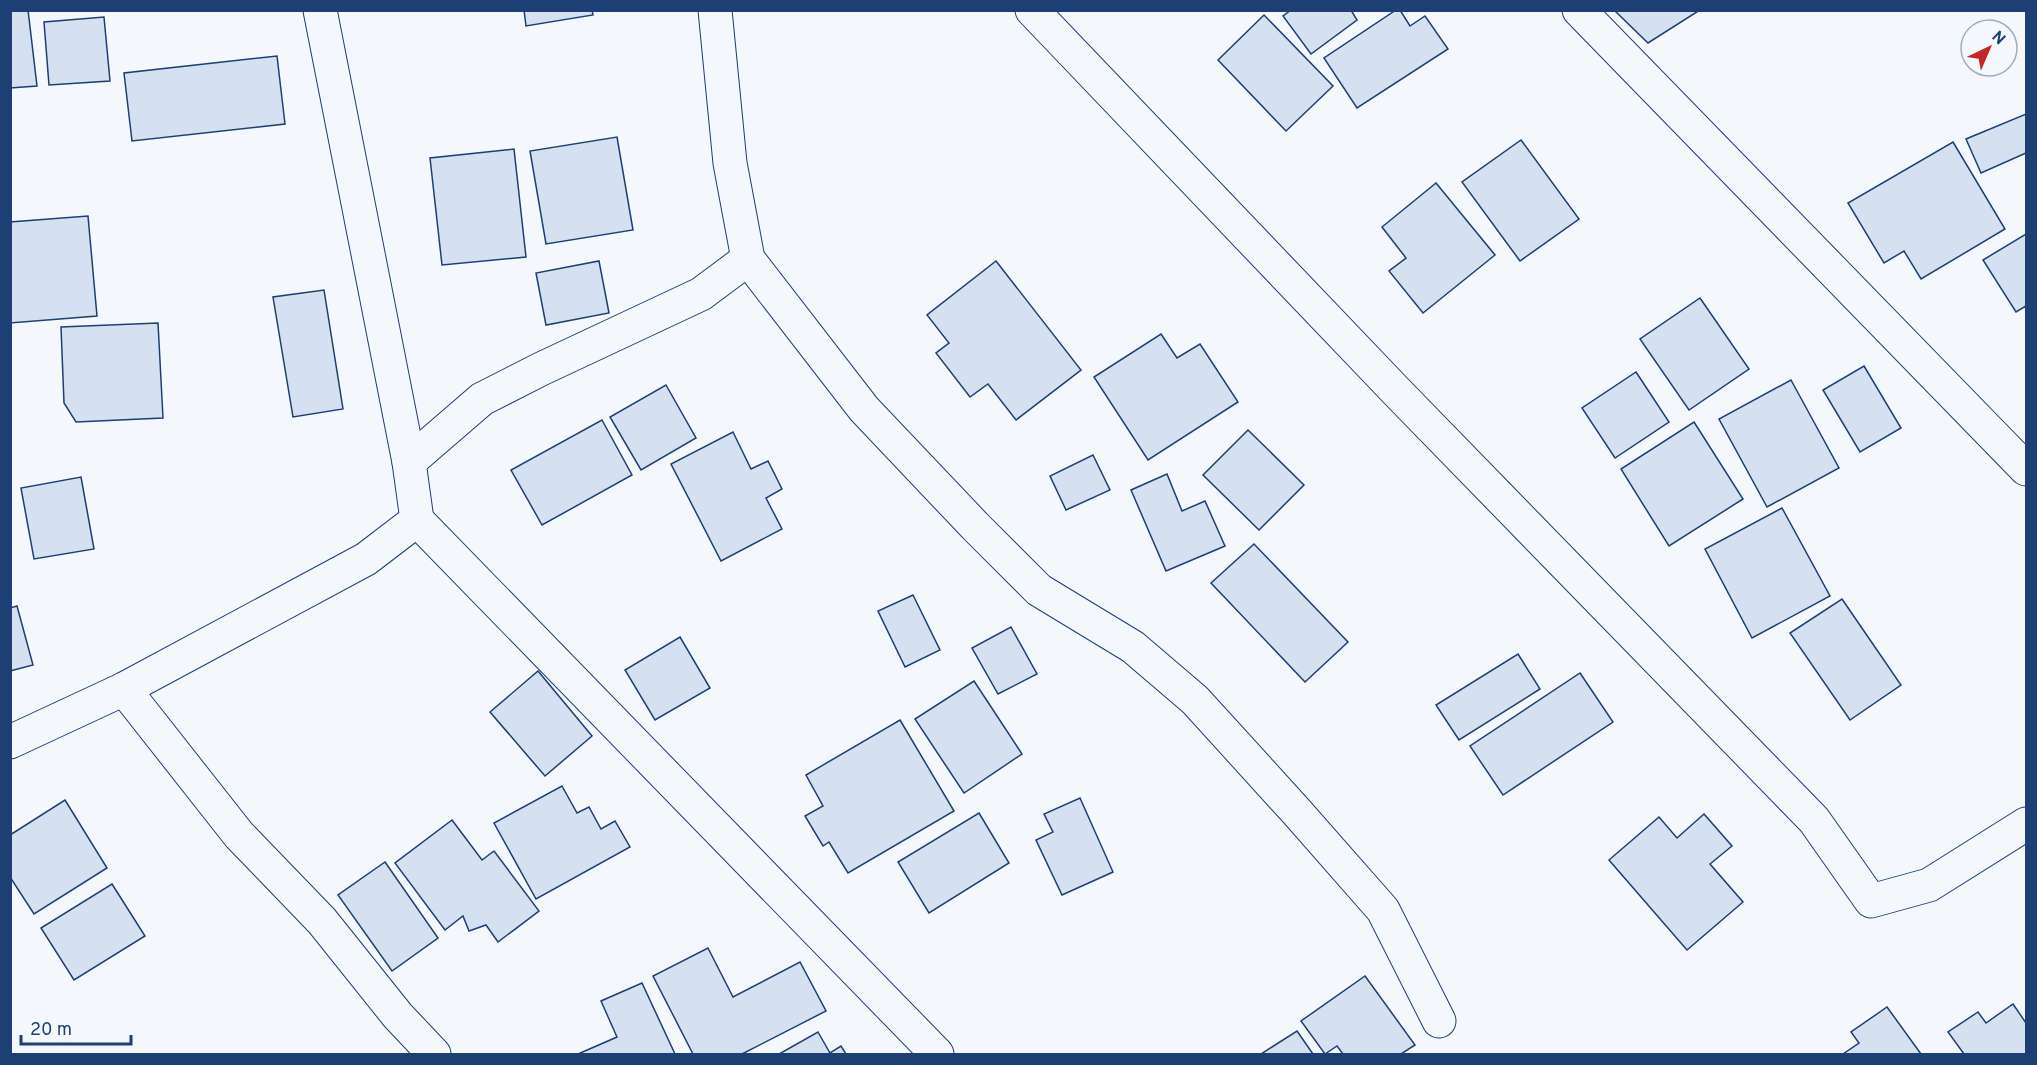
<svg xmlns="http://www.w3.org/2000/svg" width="2037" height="1065" font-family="Overpass,sans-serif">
	<rect width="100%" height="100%" fill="#f4f7fb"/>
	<g fill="#d5e0f0" stroke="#1d3f73" stroke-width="1.5">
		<polygon points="10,10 28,10 37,86 10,88"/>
		<polygon points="524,10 592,10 593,15 526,26"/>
		<polygon points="1291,10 1351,10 1357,20 1311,54 1283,16"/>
		<polygon points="1396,10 1400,10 1410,26 1425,16 1448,49 1357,108 1324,58"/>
		<polygon points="1614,10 1700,10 1648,43"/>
		<polygon points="1264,15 1333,86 1286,131 1218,60"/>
		<polygon points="104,17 110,81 49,85 44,22"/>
		<polygon points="277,56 285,124 132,141 124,73"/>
		<polygon points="2026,114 2026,153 1981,173 1966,139"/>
		<polygon points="617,137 633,230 546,244 530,151"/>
		<polygon points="1521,140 1579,219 1520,261 1462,182"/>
		<polygon points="1953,142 2005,229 1921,279 1904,251 1884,263 1848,203"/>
		<polygon points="514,149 526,257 442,265 430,158"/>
		<polygon points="1436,183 1495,255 1423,313 1389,271 1406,258 1382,227"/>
		<polygon points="88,216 97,316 10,323 10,222"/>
		<polygon points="2026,234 2026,306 2016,312 1983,260"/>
		<polygon points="599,261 609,313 546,325 536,273"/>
		<polygon points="996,261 1081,370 1016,420 988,384 970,397 936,353 949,343 927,315"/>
		<polygon points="324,290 343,409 293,417 273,297"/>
		<polygon points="1700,298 1749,369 1689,410 1640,339"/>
		<polygon points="158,323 163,418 76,422 64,403 61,327"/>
		<polygon points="1161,334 1177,358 1200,344 1238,402 1148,460 1094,377"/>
		<polygon points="1864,366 1901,428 1860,452 1823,390"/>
		<polygon points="1636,372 1669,422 1615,458 1582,408"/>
		<polygon points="1791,380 1839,468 1767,507 1719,419"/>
		<polygon points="666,385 696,438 641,470 610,417"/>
		<polygon points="602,420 632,475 542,525 511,470"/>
		<polygon points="1694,422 1743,499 1669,546 1621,469"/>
		<polygon points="1248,430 1304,485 1259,530 1203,475"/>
		<polygon points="733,432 751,469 768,461 782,489 766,498 782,529 721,561 671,464"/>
		<polygon points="1093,455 1110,490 1066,510 1050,476"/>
		<polygon points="1167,474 1182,511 1205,501 1225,546 1166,571 1131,490"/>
		<polygon points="81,477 94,549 34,559 21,488"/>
		<polygon points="1782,508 1830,596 1752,638 1705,549"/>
		<polygon points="1254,544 1348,642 1305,682 1211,583"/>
		<polygon points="913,595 940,650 905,667 878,611"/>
		<polygon points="1842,599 1901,685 1850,720 1790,633"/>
		<polygon points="17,606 33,665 10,671 10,608"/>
		<polygon points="1011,627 1037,674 998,694 972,648"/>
		<polygon points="680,637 710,688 655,720 625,670"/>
		<polygon points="1518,654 1540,689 1459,740 1436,705"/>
		<polygon points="538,671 592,736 545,776 490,712"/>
		<polygon points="1580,673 1613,722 1503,795 1470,746"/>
		<polygon points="974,681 1022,754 964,793 915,719"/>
		<polygon points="900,720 954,811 848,873 829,842 823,846 805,816 823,806 806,775"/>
		<polygon points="562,786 577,813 589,807 601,829 615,821 630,847 536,899 494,823"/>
		<polygon points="1080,798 1113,872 1062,895 1036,840 1053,832 1044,814"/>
		<polygon points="65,800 107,868 34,914 10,877 10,835"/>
		<polygon points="979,813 1009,863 929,913 898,862"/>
		<polygon points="1704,814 1732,846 1710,864 1743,902 1687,950 1609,860 1659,817 1677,838"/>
		<polygon points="452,820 482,860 494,851 539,911 498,942 486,925 469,931 463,916 445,930 395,863"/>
		<polygon points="385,862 438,938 392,971 338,895"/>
		<polygon points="112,884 145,936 74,980 41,928"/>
		<polygon points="708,948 733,997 800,962 826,1011 742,1054 693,1054 653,976"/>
		<polygon points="1365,976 1415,1045 1401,1054 1343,1054 1337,1046 1325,1054 1301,1021"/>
		<polygon points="642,983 675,1054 578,1054 617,1037 601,1001"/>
		<polygon points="2013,1004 2026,1023 2026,1054 1964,1054 1948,1032 1978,1012 1986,1023"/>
		<polygon points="1887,1007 1921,1054 1843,1054 1859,1043 1851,1032"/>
		<polygon points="1297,1031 1313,1054 1261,1054"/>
		<polygon points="818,1032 830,1053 841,1046 846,1054 779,1054"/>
	</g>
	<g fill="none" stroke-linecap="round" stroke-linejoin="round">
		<g stroke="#1d3f73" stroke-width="35">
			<g id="minor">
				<polyline points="320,10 409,462"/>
				<polyline points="715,10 730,163 748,259 864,409 975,526 1039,590 1133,647 1195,700 1296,811 1383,910 1439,1021"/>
				<polyline points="1032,10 1398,393 1814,820 1871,901 1929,885 2026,824"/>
				<polyline points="1579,10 2026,469"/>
				<polyline points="417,520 937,1054"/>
				<polyline points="124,689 239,835 322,921 398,1016 434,1054"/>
				<polyline points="10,742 124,689 366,559 417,520 409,462 482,399 541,369 701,294 748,259"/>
			</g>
		</g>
		<use href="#minor" stroke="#f4f7fb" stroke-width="33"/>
	</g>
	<rect width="2037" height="1065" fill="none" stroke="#1d3f73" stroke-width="24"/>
	<g transform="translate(1989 48) rotate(44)"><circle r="28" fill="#f4f7fb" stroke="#9eadc5" stroke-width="1.5"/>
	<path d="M0-4.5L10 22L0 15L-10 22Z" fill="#c62828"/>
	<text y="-9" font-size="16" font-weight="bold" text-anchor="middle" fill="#1d3f73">N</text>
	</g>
	<path d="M21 1035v9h110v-9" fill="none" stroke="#1d3f73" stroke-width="3"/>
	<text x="30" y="1035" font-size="18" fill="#1d3f73" stroke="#f4f7fb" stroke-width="4.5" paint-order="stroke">20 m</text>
</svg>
